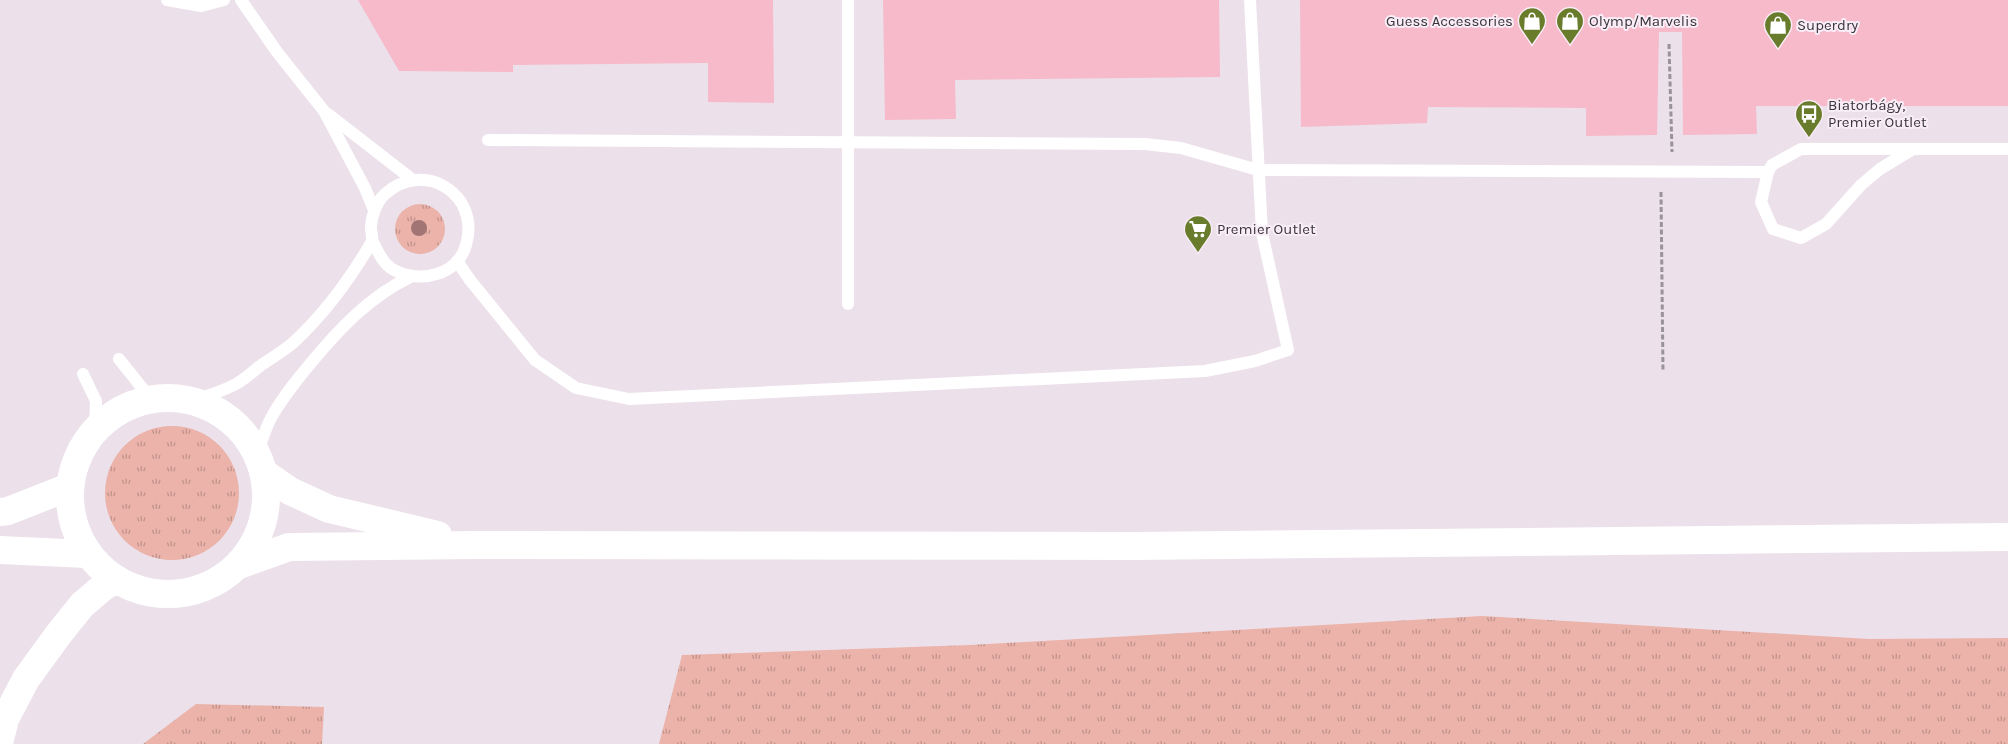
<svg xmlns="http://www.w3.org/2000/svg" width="2008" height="744" font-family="Karla,sans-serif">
	<defs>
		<pattern id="grass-tufts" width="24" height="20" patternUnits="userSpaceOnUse" patternTransform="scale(1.25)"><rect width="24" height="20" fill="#ebb3a9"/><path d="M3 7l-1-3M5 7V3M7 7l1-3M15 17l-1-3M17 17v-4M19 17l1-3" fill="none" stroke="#bf928b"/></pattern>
	</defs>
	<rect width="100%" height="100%" fill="#ece0ea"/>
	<g fill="url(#grass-tufts)">
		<circle cx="420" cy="229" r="25"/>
		<circle cx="172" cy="493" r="67"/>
		<polygon points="1482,616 1869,639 2008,638 2008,744 659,744 682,655 970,645"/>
		<polygon points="196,704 324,707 322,744 143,744"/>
	</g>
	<g fill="#f6baca">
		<polygon points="358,0 773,0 774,103 708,102 708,63 513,65 513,72 399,71"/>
		<polygon points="883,0 1219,0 1220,77 955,80 956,119 885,120"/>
		<polygon points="1300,0 2008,0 2008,106 1756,106 1757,134 1683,135 1682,32 1659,32 1657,135 1586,136 1586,108 1428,107 1427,123 1301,127"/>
	</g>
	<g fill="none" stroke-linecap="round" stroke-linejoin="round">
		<g stroke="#9a9299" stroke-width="3" stroke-dasharray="5 2.5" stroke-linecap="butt">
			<polyline points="1669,44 1672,152"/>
			<polyline points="1661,192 1663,372"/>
		</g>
		<g stroke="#fff" stroke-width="12">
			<polyline points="167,0 201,6 224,0"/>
			<polyline points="241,0 277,52 324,111 365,188 374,210"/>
			<polyline points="328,114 413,180"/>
			<polyline points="488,140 1145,144 1181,148 1258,170 1768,172"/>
			<polyline points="1913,149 1880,169 1861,185 1826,224 1801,238 1773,229 1761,202 1768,172 1772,165 1801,149 2008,149"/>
			<polyline points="457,261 470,280 535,360 576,388 629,399 1205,371 1255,361 1288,350 1262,233 1250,0"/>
			<polyline points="848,304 848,0"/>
			<polyline points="119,359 151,399"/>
			<polyline points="83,374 96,401 95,429"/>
			<path d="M193,401C206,396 220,392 232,386C242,382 251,373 260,366C271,358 284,351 294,342C324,314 350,279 371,243C374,237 370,231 371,225C372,215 377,201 385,194C424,159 481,194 466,245C458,275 420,284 394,270C383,264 378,252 372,240"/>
			<path d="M257,453C262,442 265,429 271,418C282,398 296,381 310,364C339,329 369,297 410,277"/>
		</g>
		<g stroke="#fff" stroke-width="28">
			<circle cx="168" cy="496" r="98"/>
			<polyline points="264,473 290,491 329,509 438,535"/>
			<polyline points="0,512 8,511 69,487"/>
			<polyline points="0,550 87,554"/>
			<polyline points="239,565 289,547 478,545 1136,546 2008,537"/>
		</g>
		<polyline stroke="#fff" stroke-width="28" points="0,739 5,719 26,679 58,635 82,605 103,587 116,580"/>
	</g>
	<circle fill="#a17574" cx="419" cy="228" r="8"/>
	<defs>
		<g id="shop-pin" transform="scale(1.4375)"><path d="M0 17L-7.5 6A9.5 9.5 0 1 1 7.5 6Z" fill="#697c2c" stroke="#f9edf7"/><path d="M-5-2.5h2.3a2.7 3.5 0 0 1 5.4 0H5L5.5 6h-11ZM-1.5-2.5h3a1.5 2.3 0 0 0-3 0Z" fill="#fff"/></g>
		<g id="bus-pin" transform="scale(1.4375)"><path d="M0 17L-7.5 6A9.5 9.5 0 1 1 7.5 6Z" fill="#697c2c" stroke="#f9edf7"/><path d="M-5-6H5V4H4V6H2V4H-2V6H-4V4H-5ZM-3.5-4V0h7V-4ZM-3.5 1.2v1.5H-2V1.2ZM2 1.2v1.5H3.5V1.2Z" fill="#fff"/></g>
		<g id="supermarket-pin" transform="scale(1.4375)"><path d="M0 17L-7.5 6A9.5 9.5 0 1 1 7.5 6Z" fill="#697c2c" stroke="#f9edf7"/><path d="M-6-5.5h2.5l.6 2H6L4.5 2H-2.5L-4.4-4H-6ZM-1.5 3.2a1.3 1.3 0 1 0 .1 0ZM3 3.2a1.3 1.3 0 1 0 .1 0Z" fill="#fff"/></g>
	</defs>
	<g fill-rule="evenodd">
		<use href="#shop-pin" x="1532" y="21"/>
		<use href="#shop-pin" x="1570" y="21"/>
		<use href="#shop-pin" x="1778" y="25"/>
		<use href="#bus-pin" x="1809" y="114"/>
		<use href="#supermarket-pin" x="1198" y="229"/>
	</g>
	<g text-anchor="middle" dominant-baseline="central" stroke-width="4" stroke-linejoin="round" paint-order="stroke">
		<g font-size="15" fill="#3a363a" stroke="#f9edf7" text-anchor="start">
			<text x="1513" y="21" text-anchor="end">Guess Accessories</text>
			<text x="1589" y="21">Olymp/Marvelis</text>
			<text x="1797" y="25">Superdry</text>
			<text x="1828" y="105">Biatorbágy,<tspan x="1828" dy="17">Premier Outlet</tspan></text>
			<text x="1217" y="229">Premier Outlet</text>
		</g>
	</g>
</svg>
